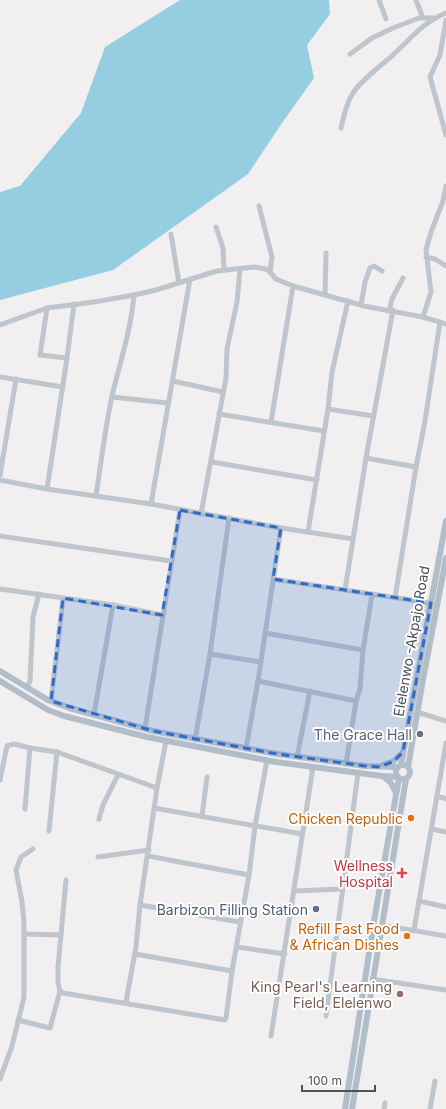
<svg xmlns="http://www.w3.org/2000/svg" width="446" height="1109" font-family="Inter,sans-serif">
	<rect width="100%" height="100%" fill="#f1efef"/>
	<polygon fill="#95cde1" points="180,0 329,0 330,14 307,45 314,78 282,123 248,174 113,270 0,300 0,192 20,186 81,113 105,47"/>
	<g fill="none" stroke-linecap="round" stroke-linejoin="round">
		<g stroke="#bfc5cc" stroke-width="5">
			<polyline points="379,0 386,19"/>
			<polyline points="416,0 423,18"/>
			<polyline points="446,20 440,55 430,77 446,135"/>
			<polyline points="350,54 372,38 393,28 419,18 433,18"/>
			<path d="M341,128C344,115 347,101 355,90C364,79 375,70 386,61C407,44 420,23 446,13"/>
			<polyline points="259,206 272,257 270,272"/>
			<polyline points="216,227 223,248 224,270"/>
			<polyline points="171,234 179,283"/>
			<polyline points="426,257 435,259 446,266"/>
			<polyline points="325,295 326,253"/>
			<polyline points="361,305 365,282 370,268 374,266 382,271"/>
			<polyline points="47,308 40,355 67,358"/>
			<polyline points="389,311 392,299 403,278"/>
			<polyline points="423,317 431,292 426,250 431,232 443,201 446,186"/>
			<polyline points="0,325 47,308 94,302 134,295 156,290 217,271 254,267 266,269 270,272 276,279 293,286 364,306 423,317 446,324"/>
			<polyline points="0,377 63,387"/>
			<polyline points="173,381 223,392"/>
			<polyline points="112,397 168,403"/>
			<polyline points="328,409 373,416"/>
			<polyline points="219,414 324,431"/>
			<polyline points="271,422 293,286"/>
			<polyline points="366,458 416,467"/>
			<polyline points="212,462 317,480"/>
			<polyline points="0,475 16,379"/>
			<polyline points="0,480 47,489 151,504 281,528 353,539"/>
			<polyline points="47,489 67,358 74,304"/>
			<path d="M96,496C101,463 105,429 112,396C120,362 131,330 134,295"/>
			<polyline points="151,504 190,279"/>
			<polyline points="201,514 226,378 227,349 237,302 240,269"/>
			<polyline points="308,532 328,409 332,372 348,301"/>
			<polyline points="0,536 171,561"/>
			<polyline points="273,579 431,603"/>
			<polyline points="0,589 113,605 162,615"/>
			<polyline points="345,590 366,458 393,310"/>
			<polyline points="395,598 416,467 425,421 440,322"/>
			<polyline points="265,633 363,650"/>
			<polyline points="210,654 261,662"/>
			<polyline points="258,681 356,701"/>
			<polyline points="27,687 30,681 33,617 39,594"/>
			<polyline points="51,701 63,598"/>
			<polyline points="417,712 446,721"/>
			<polyline points="94,714 113,605"/>
			<polyline points="145,728 180,510"/>
			<polyline points="195,740 210,654 229,518"/>
			<polyline points="246,749 258,681 281,528"/>
			<polyline points="297,757 310,691"/>
			<polyline points="346,764 356,701 360,689 363,650 372,595"/>
			<polyline points="0,780 7,746 14,744 30,748 57,752"/>
			<polyline points="437,796 446,799"/>
			<polyline points="154,808 302,834"/>
			<polyline points="25,809 30,748"/>
			<polyline points="202,816 207,777"/>
			<polyline points="99,819 103,805 118,775"/>
			<polyline points="432,829 446,832"/>
			<polyline points="49,831 57,752 157,788"/>
			<polyline points="148,856 249,875"/>
			<polyline points="98,857 149,850"/>
			<polyline points="66,880 58,967 58,982 60,991 63,993 225,1020 226,1018 232,971 249,875 255,826 267,760"/>
			<polyline points="294,891 341,889"/>
			<polyline points="419,901 446,907"/>
			<polyline points="140,905 240,922"/>
			<polyline points="381,925 446,936"/>
			<polyline points="414,930 446,743"/>
			<polyline points="24,934 61,935"/>
			<polyline points="237,947 285,954"/>
			<polyline points="135,954 232,971"/>
			<polyline points="372,979 446,990"/>
			<polyline points="126,1002 136,947 140,905 157,788 166,741"/>
			<polyline points="326,1016 358,773"/>
			<polyline points="18,1020 50,1028 60,991"/>
			<polyline points="271,1036 313,767"/>
			<polyline points="0,1079 12,1046 24,997 24,923 22,902 16,870 21,857 33,849"/>
			<polyline points="384,1109 385,1103"/>
			<polyline points="430,1109 435,1081"/>
		</g>
		<g stroke="#b2bdca" stroke-width="6">
			<polyline points="0,671 48,700 69,708 153,731 277,754 365,766 398,767"/>
			<polyline points="0,681 48,710 64,716 147,737 276,762 382,776 397,777"/>
			<circle cx="403" cy="772" r="7"/>
			<polyline points="383,765 394,761 403,752"/>
			<polyline points="401,765 446,521"/>
			<polyline points="408,767 422,685 446,558"/>
			<polyline points="384,777 391,783 396,793"/>
			<polyline points="345,1109 374,921 399,778"/>
			<polyline points="352,1109 406,779"/>
		</g>
	</g>
	<path fill="#2f6bca" fill-opacity="0.2" stroke="#2f6bca" stroke-width="3" stroke-dasharray="8 5" stroke-linejoin="round" d="M180,510L281,528L273,579L431,603L403,752L394,761L380,767L365,766L277,754L153,731L51,701L63,598L162,615Z"/>
	<circle fill="#6b7280" stroke="#fff" stroke-width="1.5" cx="420" cy="734" r="4"/>
	<g fill="#e8710a" stroke="#fff" stroke-width="1.5">
		<circle cx="411" cy="818" r="4"/>
		<circle cx="407" cy="936" r="4"/>
	</g>
	<path fill="#e0444e" stroke="#fff" stroke-width="1.5" d="M400 867h4v4h4v4h-4v4h-4v-4h-4v-4h4z"/>
	<circle fill="#5c6f8a" stroke="#fff" stroke-width="1.5" cx="316" cy="909" r="4"/>
	<circle fill="#8d6e63" stroke="#fff" stroke-width="1.5" cx="400" cy="994" r="4"/>
	<g text-anchor="middle" dominant-baseline="central" stroke-width="4" stroke-linejoin="round" paint-order="stroke">
		<g font-size="14" fill="#49515a" stroke="#fff">
			<text transform="translate(411 641) rotate(-80)">Elelenwo -Akpajo Road</text>
		</g>
		<g font-size="14" fill="#5b616d" stroke="#fff" text-anchor="end">
			<text x="412" y="734">The Grace Hall</text>
		</g>
		<g font-size="14" fill="#c56008" stroke="#fff" text-anchor="end">
			<text x="403" y="818">Chicken Republic</text>
			<text x="399" y="928">Refill Fast Food<tspan x="399" dy="16">&amp; African Dishes</tspan></text>
		</g>
		<g font-size="14" fill="#be3a42" stroke="#fff" text-anchor="end">
			<text x="393" y="865">Wellness<tspan x="393" dy="16">Hospital</tspan></text>
		</g>
		<g font-size="14" fill="#4e5e75" stroke="#fff" text-anchor="end">
			<text x="308" y="909">Barbizon Filling Station</text>
		</g>
		<g font-size="14" fill="#785e54" stroke="#fff" text-anchor="end">
			<text x="392" y="986">King Pearl's Learning<tspan x="392" dy="16">Field, Elelenwo</tspan></text>
		</g>
	</g>
	<path d="M302 1085v6h73v-6" fill="none" stroke="#49515a" stroke-width="2"/>
	<text x="308" y="1085" font-size="12" fill="#49515a" stroke="#ffffff" stroke-width="3" paint-order="stroke">100 m</text>
</svg>
